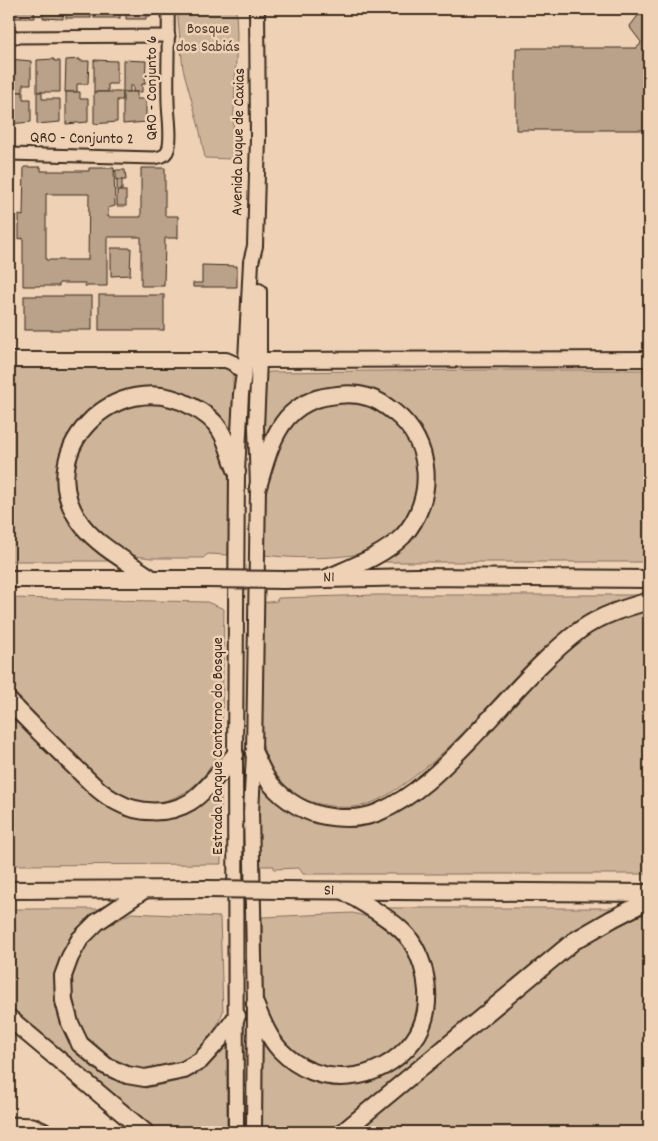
<svg xmlns="http://www.w3.org/2000/svg" width="658" height="1141" font-family="Dekko,sans-serif">
	<rect width="100%" height="100%" fill="#efd2b5"/>
	<filter id="ink" filterUnits="userSpaceOnUse"><feTurbulence type="fractalNoise" baseFrequency=".02" numOctaves="2"/><feDisplacementMap in="SourceGraphic" scale="10" xChannelSelector="R" yChannelSelector="G"/><feConvolveMatrix kernelMatrix="1 2 1 2 8 2 1 2 1" color-interpolation-filters="sRGB"/></filter>
	<g filter="url(#ink)">
		<g fill="#ceb499" stroke="#846f5c">
			<polygon points="177,9 236,9 237,34 232,159 205,158 199,127 183,69"/>
			<polygon points="226,367 232,368 233,372 234,449 210,410 128,392 95,407 85,415 68,440 59,481 63,507 75,528 114,561 9,561 9,368"/>
			<polygon points="480,370 649,370 649,562 378,562 408,540 427,452 373,395 288,406 262,442 263,380 265,375 269,372"/>
			<path d="M153,402C160,403 169,403 176,405C188,410 214,429 221,440C235,465 228,526 228,555L208,554L203,558H151L128,555L95,533L71,493L72,467L84,437L98,420L130,405Z"/>
			<path d="M336,403C346,404 360,403 370,407C410,421 432,479 411,516C408,522 400,527 395,532C390,537 385,545 379,548C354,560 293,559 265,555C265,494 257,415 336,403Z"/>
			<path d="M375,595H646C629,599 611,603 595,610C580,617 567,629 555,639C503,682 466,739 411,779C397,789 382,800 365,805C347,810 323,806 306,800C277,789 265,763 261,735L260,603L277,601L278,598Z"/>
			<path d="M9,598L207,602L224,609L222,736C216,778 173,814 130,799C119,796 109,789 99,783L9,695Z"/>
			<polygon points="649,608 649,874 303,874 299,868 274,869 274,866 256,866 260,778 308,814 384,811 589,627"/>
			<polygon points="9,709 139,817 168,819 199,806 221,770 221,864 9,865"/>
			<polygon points="382,908 618,908 373,1099 334,1132 258,1132 258,1030 305,1073 395,1064 432,992"/>
			<polygon points="9,909 99,909 72,933 61,954 54,975 55,1003 61,1026 73,1049 101,1074 124,1084 146,1088 187,1079 206,1068 227,1046 227,1132 155,1132 9,1011"/>
			<polygon points="131,913 220,917 223,1012 213,1035 195,1054 181,1062 145,1070 129,1067 110,1059 87,1038 77,1020 72,1000 71,978 77,960 86,944 102,929"/>
			<polygon points="353,913 371,918 389,932 403,945 411,959 418,978 418,1001 414,1019 407,1035 393,1049 375,1062 355,1068 328,1068 306,1060 287,1044 274,1028 263,1001 262,917"/>
			<polygon points="649,914 649,1132 352,1132 568,953 627,918"/>
		</g>
		<g fill="#baa189" stroke="#3b2a1e" fill-rule="evenodd">
			<polygon points="9,9 34,9 35,18 15,18 15,15 9,15"/>
			<polygon points="37,9 63,9 63,19 43,18 43,11 37,11"/>
			<rect x="66" y="9" width="25" height="9"/>
			<rect x="94" y="9" width="26" height="9"/>
			<polygon points="126,9 152,9 152,16 146,16 146,19 126,19"/>
			<polygon points="643,9 649,9 649,130 516,130 516,48 636,48 640,45 641,42 631,29 630,26"/>
			<polygon points="9,59 31,61 31,84 23,84 23,92 9,92"/>
			<polygon points="54,59 54,61 60,61 60,92 37,92 37,60"/>
			<polygon points="80,59 80,61 89,61 88,84 77,84 77,92 65,92 66,60"/>
			<polygon points="94,60 117,61 117,84 108,84 108,92 94,92"/>
			<polygon points="123,60 146,61 145,84 142,84 142,92 133,92 133,86 130,86 130,92 123,92"/>
			<polygon points="9,92 23,92 23,99 31,99 31,122 9,124"/>
			<polygon points="37,92 42,92 42,99 60,99 60,122 37,124"/>
			<polygon points="66,92 80,92 80,99 88,99 88,122 66,124"/>
			<polygon points="94,92 123,92 123,100 117,100 117,122 94,124"/>
			<polygon points="123,92 137,92 137,99 146,99 146,122 123,124"/>
			<path d="M24,167H41V171H89V168H114L115,206L108,208V217H141V168H165V216H178V238H165L164,286H141V237H107V286H85V283H59V286H23V238L19,239V215L23,216ZM46,194H89L88,260H46Z"/>
			<polygon points="117,170 125,170 126,180 116,180 116,172 114,171"/>
			<rect x="117" y="180" width="5" height="10"/>
			<rect x="117" y="191" width="9" height="15"/>
			<polygon points="111,248 131,248 130,275 111,276"/>
			<polygon points="202,265 237,266 237,287 193,287 193,283 202,283"/>
			<rect x="99" y="295" width="65" height="35"/>
			<rect x="24" y="296" width="68" height="34"/>
		</g>
		<g fill="none" stroke-linecap="round" stroke-linejoin="round">
			<g stroke="#3b2a1e" stroke-width="15">
				<g id="minor">
					<polyline points="9,37 169,36"/>
					<path d="M9,154L154,158C159,157 164,157 167,152C173,141 168,115 168,102C167,71 169,40 168,9"/>
					<polyline points="9,1123 33,1124 50,1132"/>
				</g>
			</g>
			<g stroke="#3b2a1e" stroke-width="18">
				<g id="major">
					<polyline points="9,360 226,360 233,363 243,372"/>
					<polyline points="259,360 649,359"/>
					<polyline points="236,1132 235,755 237,472 241,394 246,360 251,262 255,246 258,138 257,9"/>
					<polyline points="254,1132 255,1004 251,813 254,753 258,487 256,427 259,360 259,291"/>
				</g>
			</g>
			<g stroke="#3b2a1e" stroke-width="20">
				<g id="highway">
					<path d="M258,487C265,463 271,437 287,418C299,405 313,398 330,396C342,394 355,393 367,397C377,399 386,406 394,412C433,442 436,499 403,536C383,556 352,567 327,578"/>
					<path d="M151,578C130,563 98,546 82,525C28,454 116,364 191,406C201,411 214,420 220,430C228,442 231,459 237,472"/>
					<polyline points="9,579 207,579"/>
					<polyline points="283,580 416,577 649,579"/>
					<path d="M9,701C31,724 53,746 76,768C89,781 101,794 117,802C138,814 169,815 190,802C207,791 221,770 235,755"/>
					<path d="M254,753C258,761 261,769 266,777C277,795 299,810 320,815C339,819 361,820 379,812C414,797 442,769 468,742C503,706 540,660 580,630C601,615 625,608 649,601"/>
					<polyline points="9,890 208,889"/>
					<polyline points="144,890 97,922 80,939 70,957 63,976 64,1001 70,1023 80,1044 106,1066 127,1075 145,1078 184,1070 200,1061 219,1040 237,1016"/>
					<polyline points="279,890 649,893"/>
					<path d="M255,1004C262,1020 268,1037 280,1050C318,1090 380,1084 413,1041C435,1013 429,969 411,941C397,921 365,905 344,891"/>
					<polyline points="9,1018 145,1132"/>
					<polyline points="343,1132 574,941 612,919 649,900"/>
				</g>
			</g>
			<use href="#minor" stroke="#efd2b5" stroke-width="11"/>
			<use href="#major" stroke="#efd2b5" stroke-width="14"/>
			<use href="#highway" stroke="#efd2b5" stroke-width="16"/>
			<g stroke="#3b2a1e" stroke-width="20" stroke-linecap="butt">
				<g id="highway-bridge">
					<polyline points="207,579 283,580"/>
					<polyline points="208,889 279,890"/>
				</g>
			</g>
			<use href="#highway-bridge" stroke="#efd2b5" stroke-width="16"/>
		</g>
	</g>
	<g text-anchor="middle" dominant-baseline="central" stroke-width="5" stroke-linejoin="round" paint-order="stroke">
		<g font-size="16" fill="#513f30" stroke="#efd2b5">
			<text x="208" y="29">Bosque<tspan x="208" dy="18">dos Sabiás</tspan></text>
		</g>
		<g font-size="16" fill="#3b2a1e" stroke="#efd2b5">
			<text transform="translate(152 88) rotate(-90)">QRO - Conjunto 6</text>
			<text transform="translate(82 139) rotate(1)">QRO - Conjunto 2</text>
			<text transform="translate(239 142) rotate(-89)">Avenida Duque de Caxias</text>
			<text transform="translate(329 578) rotate(-1)">N1</text>
			<text transform="translate(218 746) rotate(-90)">Estrada Parque Contorno do Bosque</text>
			<text transform="translate(329 891) rotate(1)">S1</text>
		</g>
	</g>
	<rect width="658" height="1141" fill="none" stroke="#efd2b5" stroke-width="30"/>
	<rect x="15" y="15" width="628" height="1111" fill="none" stroke="#3b2a1e" stroke-width="2" filter="url(#ink)"/>
</svg>
